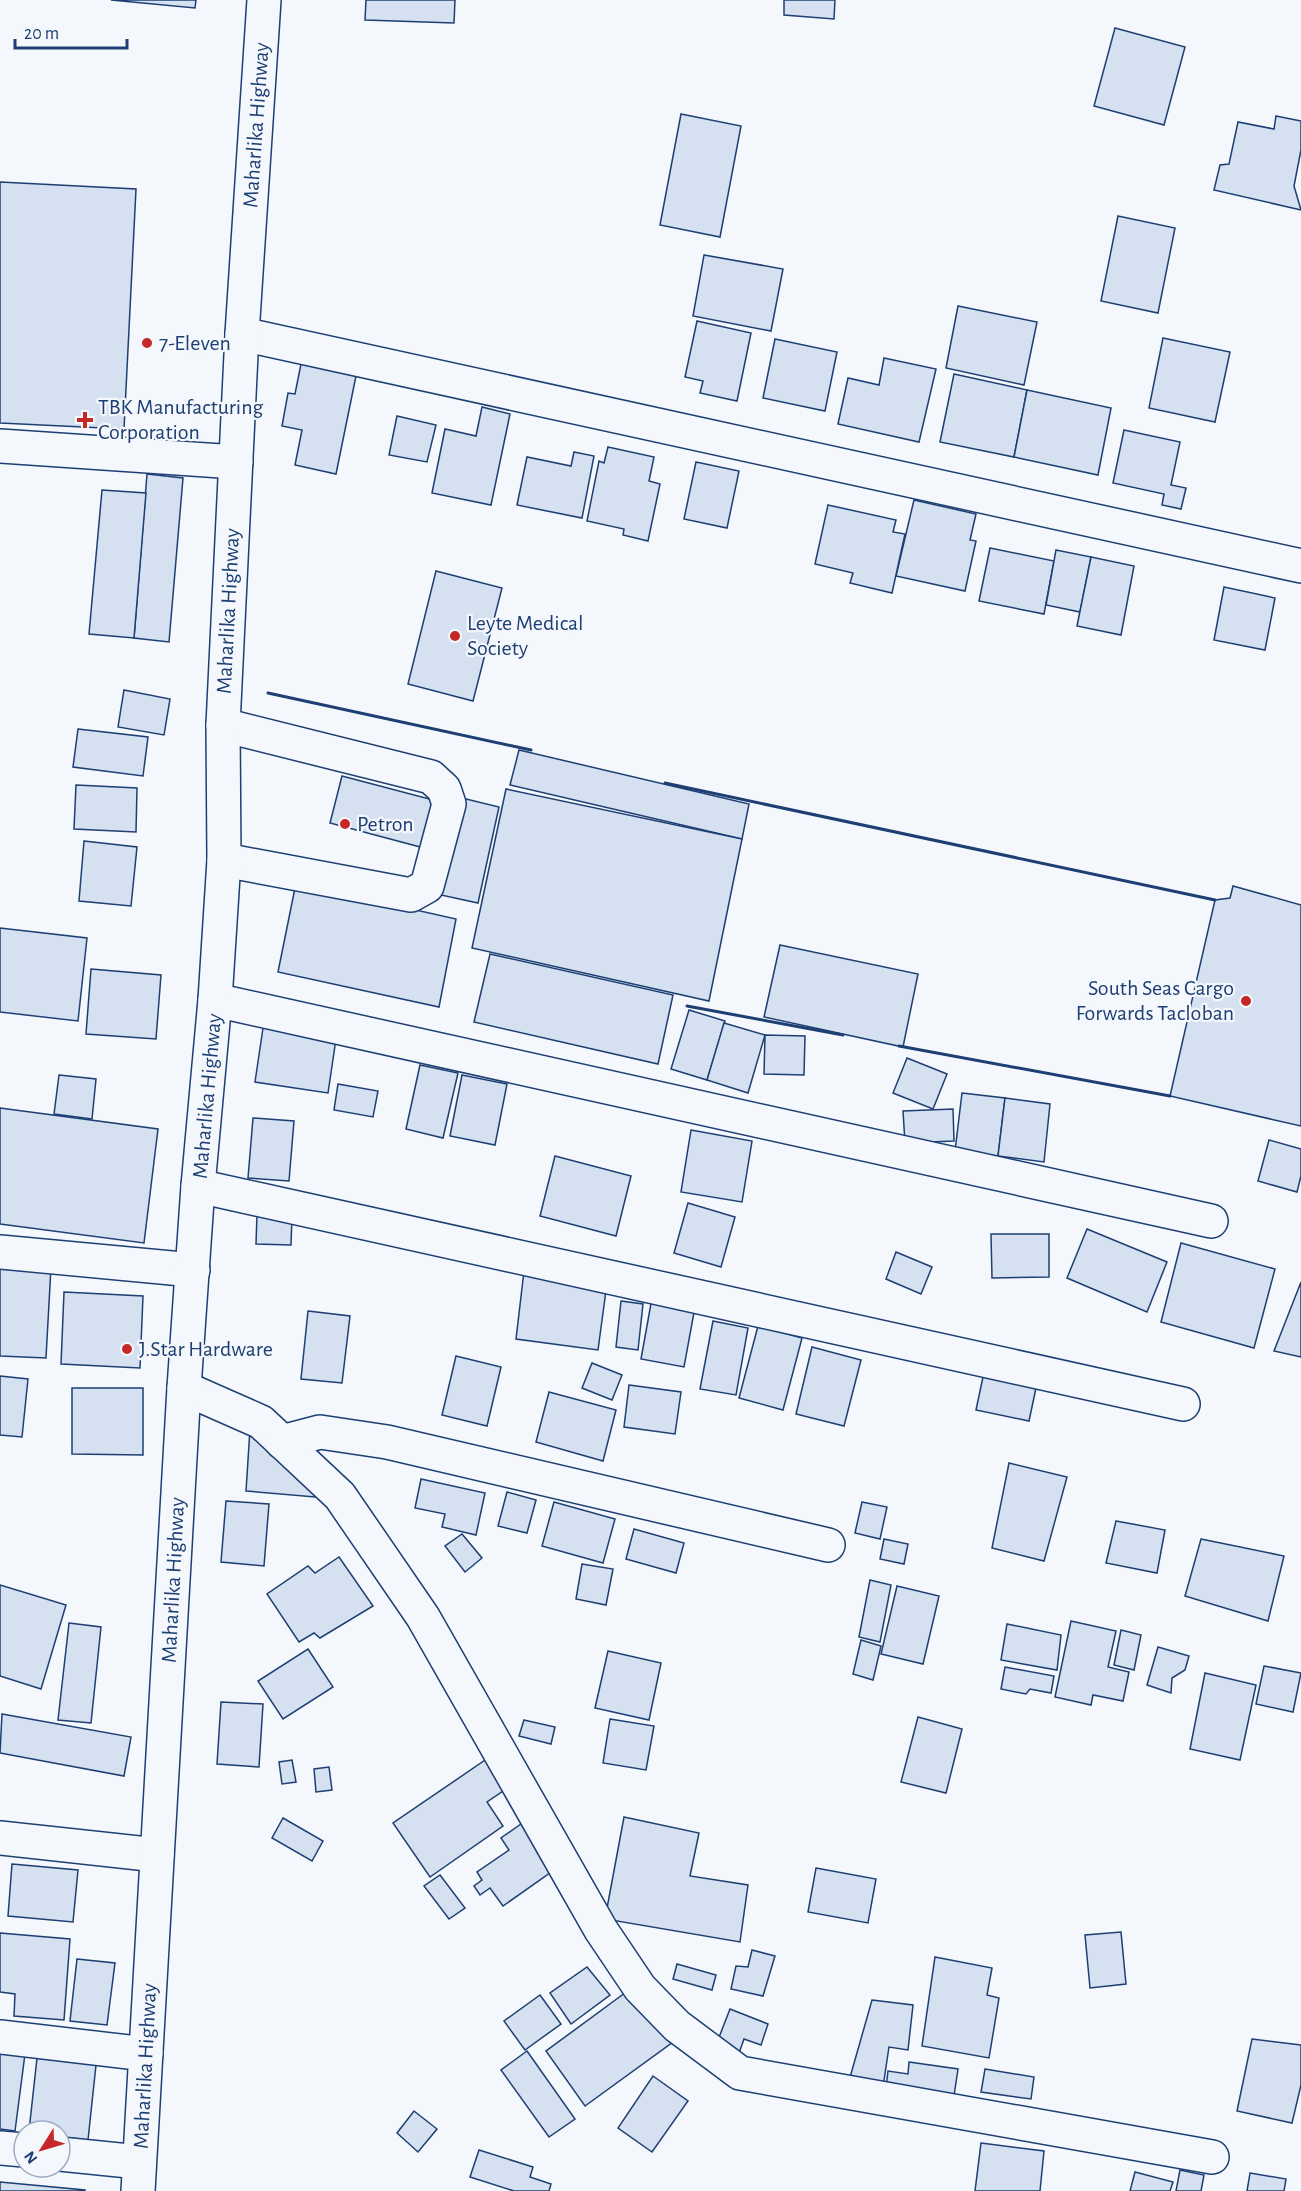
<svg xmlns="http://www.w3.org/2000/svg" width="1301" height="2191" font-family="'Alegreya Sans',sans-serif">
	<rect width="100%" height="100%" fill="#f4f7fb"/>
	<g fill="#d5e0f0" stroke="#1d3f73" stroke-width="1.5">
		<polygon points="111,0 196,0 195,8"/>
		<polygon points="366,0 455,0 454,23 365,20"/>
		<polygon points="784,0 835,0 834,19 784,15"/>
		<polygon points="1115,28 1185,47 1164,125 1094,106"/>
		<polygon points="681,114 741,126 720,237 660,225"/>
		<polygon points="1276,116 1301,121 1301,150 1294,186 1301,210 1214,190 1220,165 1229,164 1238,122 1274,129"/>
		<polygon points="0,182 136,189 124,429 0,423"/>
		<polygon points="1118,216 1175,228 1158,313 1101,301"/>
		<polygon points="704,255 783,269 771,331 693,316"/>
		<polygon points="958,306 1037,322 1024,385 946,368"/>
		<polygon points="697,321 751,333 737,401 700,393 703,381 685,377"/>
		<polygon points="1163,338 1230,352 1215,422 1149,408"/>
		<polygon points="775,339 837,352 825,411 763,398"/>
		<polygon points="884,358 936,369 919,442 838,424 848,378 879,385"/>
		<polygon points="301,364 356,376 336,474 295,465 302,430 282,426 288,393 295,394"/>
		<polygon points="954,374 1027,390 1014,457 940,442"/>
		<polygon points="1027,390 1111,408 1098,475 1014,457"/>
		<polygon points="482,407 510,414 491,505 432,493 445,429 476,436"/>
		<polygon points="397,416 436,425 427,462 389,455"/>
		<polygon points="1124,430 1180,442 1171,485 1186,488 1181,509 1162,505 1164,494 1113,483"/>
		<polygon points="608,447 654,457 649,481 660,484 648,541 623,535 624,529 587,521 599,461 604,463"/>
		<polygon points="574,452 594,456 582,518 517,505 527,457 571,466"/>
		<polygon points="696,462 739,471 727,528 684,519"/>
		<polygon points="147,474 183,478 169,642 134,638"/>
		<polygon points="102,490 146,493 134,638 89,634"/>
		<polygon points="914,500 976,514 970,540 976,541 965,591 896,576"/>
		<polygon points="828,505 896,520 893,532 905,534 892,593 850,583 853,573 815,564"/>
		<polygon points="990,548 1054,561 1044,614 979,601"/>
		<polygon points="1056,550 1091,557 1080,612 1046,605"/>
		<polygon points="1091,557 1134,566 1121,635 1077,626"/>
		<polygon points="436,571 502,588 473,701 408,684"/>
		<polygon points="1224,587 1275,598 1265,650 1214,640"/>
		<polygon points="124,690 170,699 164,735 118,727"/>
		<polygon points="78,729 148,737 143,776 73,767"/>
		<polygon points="519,750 749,804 742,839 510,785"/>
		<polygon points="342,776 437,801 424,848 330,823"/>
		<polygon points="76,785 137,788 136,832 74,829"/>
		<polygon points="506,789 742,839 709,1001 472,948"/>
		<polygon points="462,798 499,807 478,903 441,895"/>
		<polygon points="84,841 137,847 131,906 79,901"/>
		<polygon points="296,883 456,919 439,1007 278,972"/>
		<polygon points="1233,886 1301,905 1301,1126 1170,1096 1215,900 1230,898"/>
		<polygon points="0,928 87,938 78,1021 0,1012"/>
		<polygon points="780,945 918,974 903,1047 764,1017"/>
		<polygon points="490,954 673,995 658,1064 474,1022"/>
		<polygon points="91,969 161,975 156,1039 86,1034"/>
		<polygon points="689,1010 725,1021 707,1080 671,1069"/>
		<polygon points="724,1023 765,1035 748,1093 707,1080"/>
		<polygon points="263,1028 336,1039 328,1093 255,1082"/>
		<polygon points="765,1035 805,1036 804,1075 764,1074"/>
		<polygon points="907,1058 947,1074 933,1109 893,1093"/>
		<polygon points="420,1065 458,1073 443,1138 406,1129"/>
		<polygon points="59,1075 96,1079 92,1119 54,1114"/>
		<polygon points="462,1075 507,1084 495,1145 450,1136"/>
		<polygon points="338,1084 378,1091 373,1117 334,1110"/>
		<polygon points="962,1093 1005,1098 998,1156 955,1151"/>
		<polygon points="1005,1098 1050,1104 1044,1162 998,1156"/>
		<polygon points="0,1108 158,1129 144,1243 0,1224"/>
		<polygon points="953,1109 954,1141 905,1143 903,1111"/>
		<polygon points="253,1118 294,1121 289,1181 248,1178"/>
		<polygon points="691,1130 752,1141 742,1202 681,1192"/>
		<polygon points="1269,1140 1301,1149 1301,1176 1297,1192 1258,1181"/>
		<polygon points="555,1156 631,1176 616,1236 540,1216"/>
		<polygon points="688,1203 735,1217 721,1267 674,1253"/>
		<polygon points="257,1214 292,1216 291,1245 256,1244"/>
		<polygon points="1087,1229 1167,1262 1147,1312 1067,1278"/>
		<polygon points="991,1234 1049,1234 1049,1277 992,1278"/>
		<polygon points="1181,1243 1275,1269 1254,1348 1161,1322"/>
		<polygon points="896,1252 932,1267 921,1294 886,1279"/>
		<polygon points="0,1264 51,1267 46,1358 0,1356"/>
		<polygon points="524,1271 607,1283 598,1350 516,1339"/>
		<polygon points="1301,1282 1301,1357 1274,1351"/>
		<polygon points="64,1292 143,1296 140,1368 61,1364"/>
		<polygon points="652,1298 695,1307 684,1367 641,1359"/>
		<polygon points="621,1301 643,1304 638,1350 616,1347"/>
		<polygon points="308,1311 350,1316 342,1383 301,1379"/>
		<polygon points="713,1321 748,1328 736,1395 700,1389"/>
		<polygon points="758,1326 802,1338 783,1410 739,1398"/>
		<polygon points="812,1347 861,1360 844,1426 796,1414"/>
		<polygon points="456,1356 501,1367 487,1426 442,1415"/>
		<polygon points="592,1363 622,1375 612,1400 582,1388"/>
		<polygon points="0,1376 28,1379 22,1437 0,1435"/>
		<polygon points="983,1377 1036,1388 1029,1421 976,1410"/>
		<polygon points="629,1385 681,1392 675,1434 624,1427"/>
		<polygon points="72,1388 143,1388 143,1455 72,1454"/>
		<polygon points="549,1392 616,1410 603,1461 536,1442"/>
		<polygon points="250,1429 318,1480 315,1497 246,1491"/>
		<polygon points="1009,1463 1067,1477 1044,1561 992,1548"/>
		<polygon points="421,1479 485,1493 476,1535 442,1527 445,1514 415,1508"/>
		<polygon points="507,1492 536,1500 527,1533 498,1526"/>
		<polygon points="226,1501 269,1504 264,1566 221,1562"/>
		<polygon points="554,1502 615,1519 603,1563 542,1546"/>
		<polygon points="862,1502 887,1507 880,1539 855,1533"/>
		<polygon points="1116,1521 1165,1530 1157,1573 1106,1563"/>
		<polygon points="634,1529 684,1543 676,1573 626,1559"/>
		<polygon points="462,1534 482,1558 465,1572 445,1546"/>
		<polygon points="884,1539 908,1544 904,1564 880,1559"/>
		<polygon points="1201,1539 1284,1556 1268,1621 1185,1596"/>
		<polygon points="339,1557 373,1606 320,1638 314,1633 299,1642 267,1594 308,1566 315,1573"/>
		<polygon points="582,1564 613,1569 606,1605 576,1599"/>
		<polygon points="870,1580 891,1585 880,1642 859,1637"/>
		<polygon points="0,1585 66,1605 41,1689 0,1676"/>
		<polygon points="897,1586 939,1596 923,1664 881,1654"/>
		<polygon points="1071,1621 1116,1631 1108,1667 1129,1672 1123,1701 1093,1695 1091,1705 1055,1697"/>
		<polygon points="69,1623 101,1627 91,1723 58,1720"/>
		<polygon points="1007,1624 1061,1635 1057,1670 1001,1660"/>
		<polygon points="1121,1630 1141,1635 1134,1670 1114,1665"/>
		<polygon points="861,1640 881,1646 873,1680 853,1674"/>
		<polygon points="1158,1647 1189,1656 1185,1670 1172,1678 1171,1693 1147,1685"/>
		<polygon points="308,1649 333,1687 283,1719 258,1681"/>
		<polygon points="608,1651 661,1663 649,1720 595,1708"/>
		<polygon points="1264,1666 1301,1673 1293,1712 1256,1704"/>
		<polygon points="1005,1667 1054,1676 1051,1693 1030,1689 1026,1694 1001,1689"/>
		<polygon points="1205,1673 1256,1685 1240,1760 1190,1749"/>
		<polygon points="221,1702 263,1704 259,1767 217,1764"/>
		<polygon points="2,1714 131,1737 124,1776 0,1753"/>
		<polygon points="918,1717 962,1729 946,1793 901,1782"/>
		<polygon points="610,1719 654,1726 646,1770 603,1763"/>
		<polygon points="524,1720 555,1727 551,1744 519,1736"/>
		<polygon points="491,1756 512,1785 487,1802 503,1826 430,1877 393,1823"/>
		<polygon points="292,1760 296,1782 282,1784 279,1762"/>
		<polygon points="329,1767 332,1790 316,1792 314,1769"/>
		<polygon points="624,1817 699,1833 690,1876 748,1885 740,1942 605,1919"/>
		<polygon points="283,1818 323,1841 312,1861 272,1838"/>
		<polygon points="521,1824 554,1870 503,1906 490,1888 480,1895 474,1886 482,1880 477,1872 509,1850 501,1838"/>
		<polygon points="12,1864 78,1870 73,1922 8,1916"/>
		<polygon points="816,1868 876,1879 868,1923 808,1912"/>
		<polygon points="440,1875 465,1908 449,1919 424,1886"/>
		<polygon points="1121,1932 1126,1984 1090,1988 1085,1935"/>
		<polygon points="0,1933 70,1939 64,2020 14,2016 15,1994 0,1992"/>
		<polygon points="752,1950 775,1956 763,1996 731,1989 736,1966 748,1967"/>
		<polygon points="935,1957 992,1968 987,1995 999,1998 989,2058 922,2046"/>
		<polygon points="77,1959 115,1963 107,2025 70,2021"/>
		<polygon points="677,1964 716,1975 712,1990 673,1979"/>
		<polygon points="587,1967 610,1995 571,2024 550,1993"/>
		<polygon points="633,1987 673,2042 585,2106 546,2051"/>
		<polygon points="540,1995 561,2024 525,2050 504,2021"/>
		<polygon points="872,2000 913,2005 908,2050 889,2047 883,2087 849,2081"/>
		<polygon points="730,2009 768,2024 761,2045 744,2039 739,2053 716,2045"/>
		<polygon points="1252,2039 1301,2045 1301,2085 1292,2123 1237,2111"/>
		<polygon points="0,2051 25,2054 15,2131 0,2129"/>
		<polygon points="527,2051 575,2119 549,2137 501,2070"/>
		<polygon points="37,2058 96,2065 88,2140 60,2137 60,2131 29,2131"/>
		<polygon points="909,2062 958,2069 954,2096 886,2088 888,2071 908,2074"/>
		<polygon points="985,2069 1034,2077 1031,2099 981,2092"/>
		<polygon points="653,2076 688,2101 652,2152 618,2128"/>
		<polygon points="414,2111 437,2129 418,2152 397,2133"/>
		<polygon points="981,2143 1044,2151 1040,2191 975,2191"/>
		<polygon points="479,2150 533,2167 530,2177 551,2184 549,2191 514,2191 470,2177"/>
		<polygon points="1180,2170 1204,2175 1201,2191 1176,2191"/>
		<polygon points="1135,2172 1173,2182 1170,2191 1130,2191"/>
		<polygon points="1250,2173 1286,2179 1284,2191 1247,2191"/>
		<polygon points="0,2182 85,2190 85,2191 0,2191"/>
	</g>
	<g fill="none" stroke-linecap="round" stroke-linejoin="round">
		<g stroke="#1d3f73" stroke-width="36">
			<g id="minor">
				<polyline points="242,334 1301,566"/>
				<polyline points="0,446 236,462"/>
				<polyline points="223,725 431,777 444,789 449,804 427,886 411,895 224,860"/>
				<polyline points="215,1000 1211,1221"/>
				<polyline points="198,1186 1183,1404"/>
				<polyline points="0,1252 193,1270"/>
				<polyline points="184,1388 261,1422 340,1496 423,1617 601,1930 640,1988 677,2026 740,2073 1212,2157"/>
				<polyline points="282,1442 320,1432 387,1442 828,1545"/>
				<polyline points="0,1838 157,1855"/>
				<polyline points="0,2037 146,2054"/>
				<polyline points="0,2148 24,2150"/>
				<polyline points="60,2154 139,2162"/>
			</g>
		</g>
		<g stroke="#1d3f73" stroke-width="36">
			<polyline id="major" points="138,2191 184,1388 198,1186 215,1000 224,860 223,725 242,334 264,0"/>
		</g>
		<use href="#minor" stroke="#f4f7fb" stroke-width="33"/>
		<use href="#major" stroke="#f4f7fb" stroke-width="33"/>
		<g stroke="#1d3f73" stroke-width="3">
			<polyline points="268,693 531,750"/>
			<polyline points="665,783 1215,900"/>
			<polyline points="687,1006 843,1035"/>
			<polyline points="899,1046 1170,1096"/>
		</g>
	</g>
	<g fill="#c62828" stroke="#f4f7fb" stroke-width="2">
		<circle cx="147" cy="343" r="6"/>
		<path d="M82 411h6v6h6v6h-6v6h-6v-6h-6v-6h6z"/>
		<circle cx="455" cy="636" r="6"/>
		<circle cx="345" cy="824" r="6"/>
		<circle cx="1246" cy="1001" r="6"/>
		<circle cx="127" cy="1349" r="6"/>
	</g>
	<g text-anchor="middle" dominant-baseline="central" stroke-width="4.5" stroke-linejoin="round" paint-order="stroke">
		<g font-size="22" fill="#1d3f73" stroke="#f4f7fb">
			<text transform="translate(256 125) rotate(-86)">Maharlika Highway</text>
			<text transform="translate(228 611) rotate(-87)">Maharlika Highway</text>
			<text transform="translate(207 1096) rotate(-85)">Maharlika Highway</text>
			<text transform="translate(173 1580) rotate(-87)">Maharlika Highway</text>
			<text transform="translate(145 2066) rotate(-87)">Maharlika Highway</text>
		</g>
		<g font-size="22" fill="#1d3f73" stroke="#f4f7fb" text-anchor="start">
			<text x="159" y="343">7-Eleven</text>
			<text x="98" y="407">TBK Manufacturing<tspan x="98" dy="25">Corporation</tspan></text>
			<text x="467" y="623">Leyte Medical<tspan x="467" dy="25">Society</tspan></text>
			<text x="357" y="824">Petron</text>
			<text x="1234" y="988" text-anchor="end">South Seas Cargo<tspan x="1234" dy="25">Forwards Tacloban</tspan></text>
			<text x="139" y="1349">J.Star Hardware</text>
		</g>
	</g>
	<g transform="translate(42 2149) rotate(233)"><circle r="28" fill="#f4f7fb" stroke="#9eadc5" stroke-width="1.5"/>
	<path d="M0-4.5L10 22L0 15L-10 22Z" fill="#c62828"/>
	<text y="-9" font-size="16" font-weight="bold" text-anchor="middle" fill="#1d3f73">N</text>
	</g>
	<path d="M15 39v9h112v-9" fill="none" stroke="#1d3f73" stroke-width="3"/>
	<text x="24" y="39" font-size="18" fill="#1d3f73" stroke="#f4f7fb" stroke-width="4.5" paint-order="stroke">20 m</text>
</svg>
